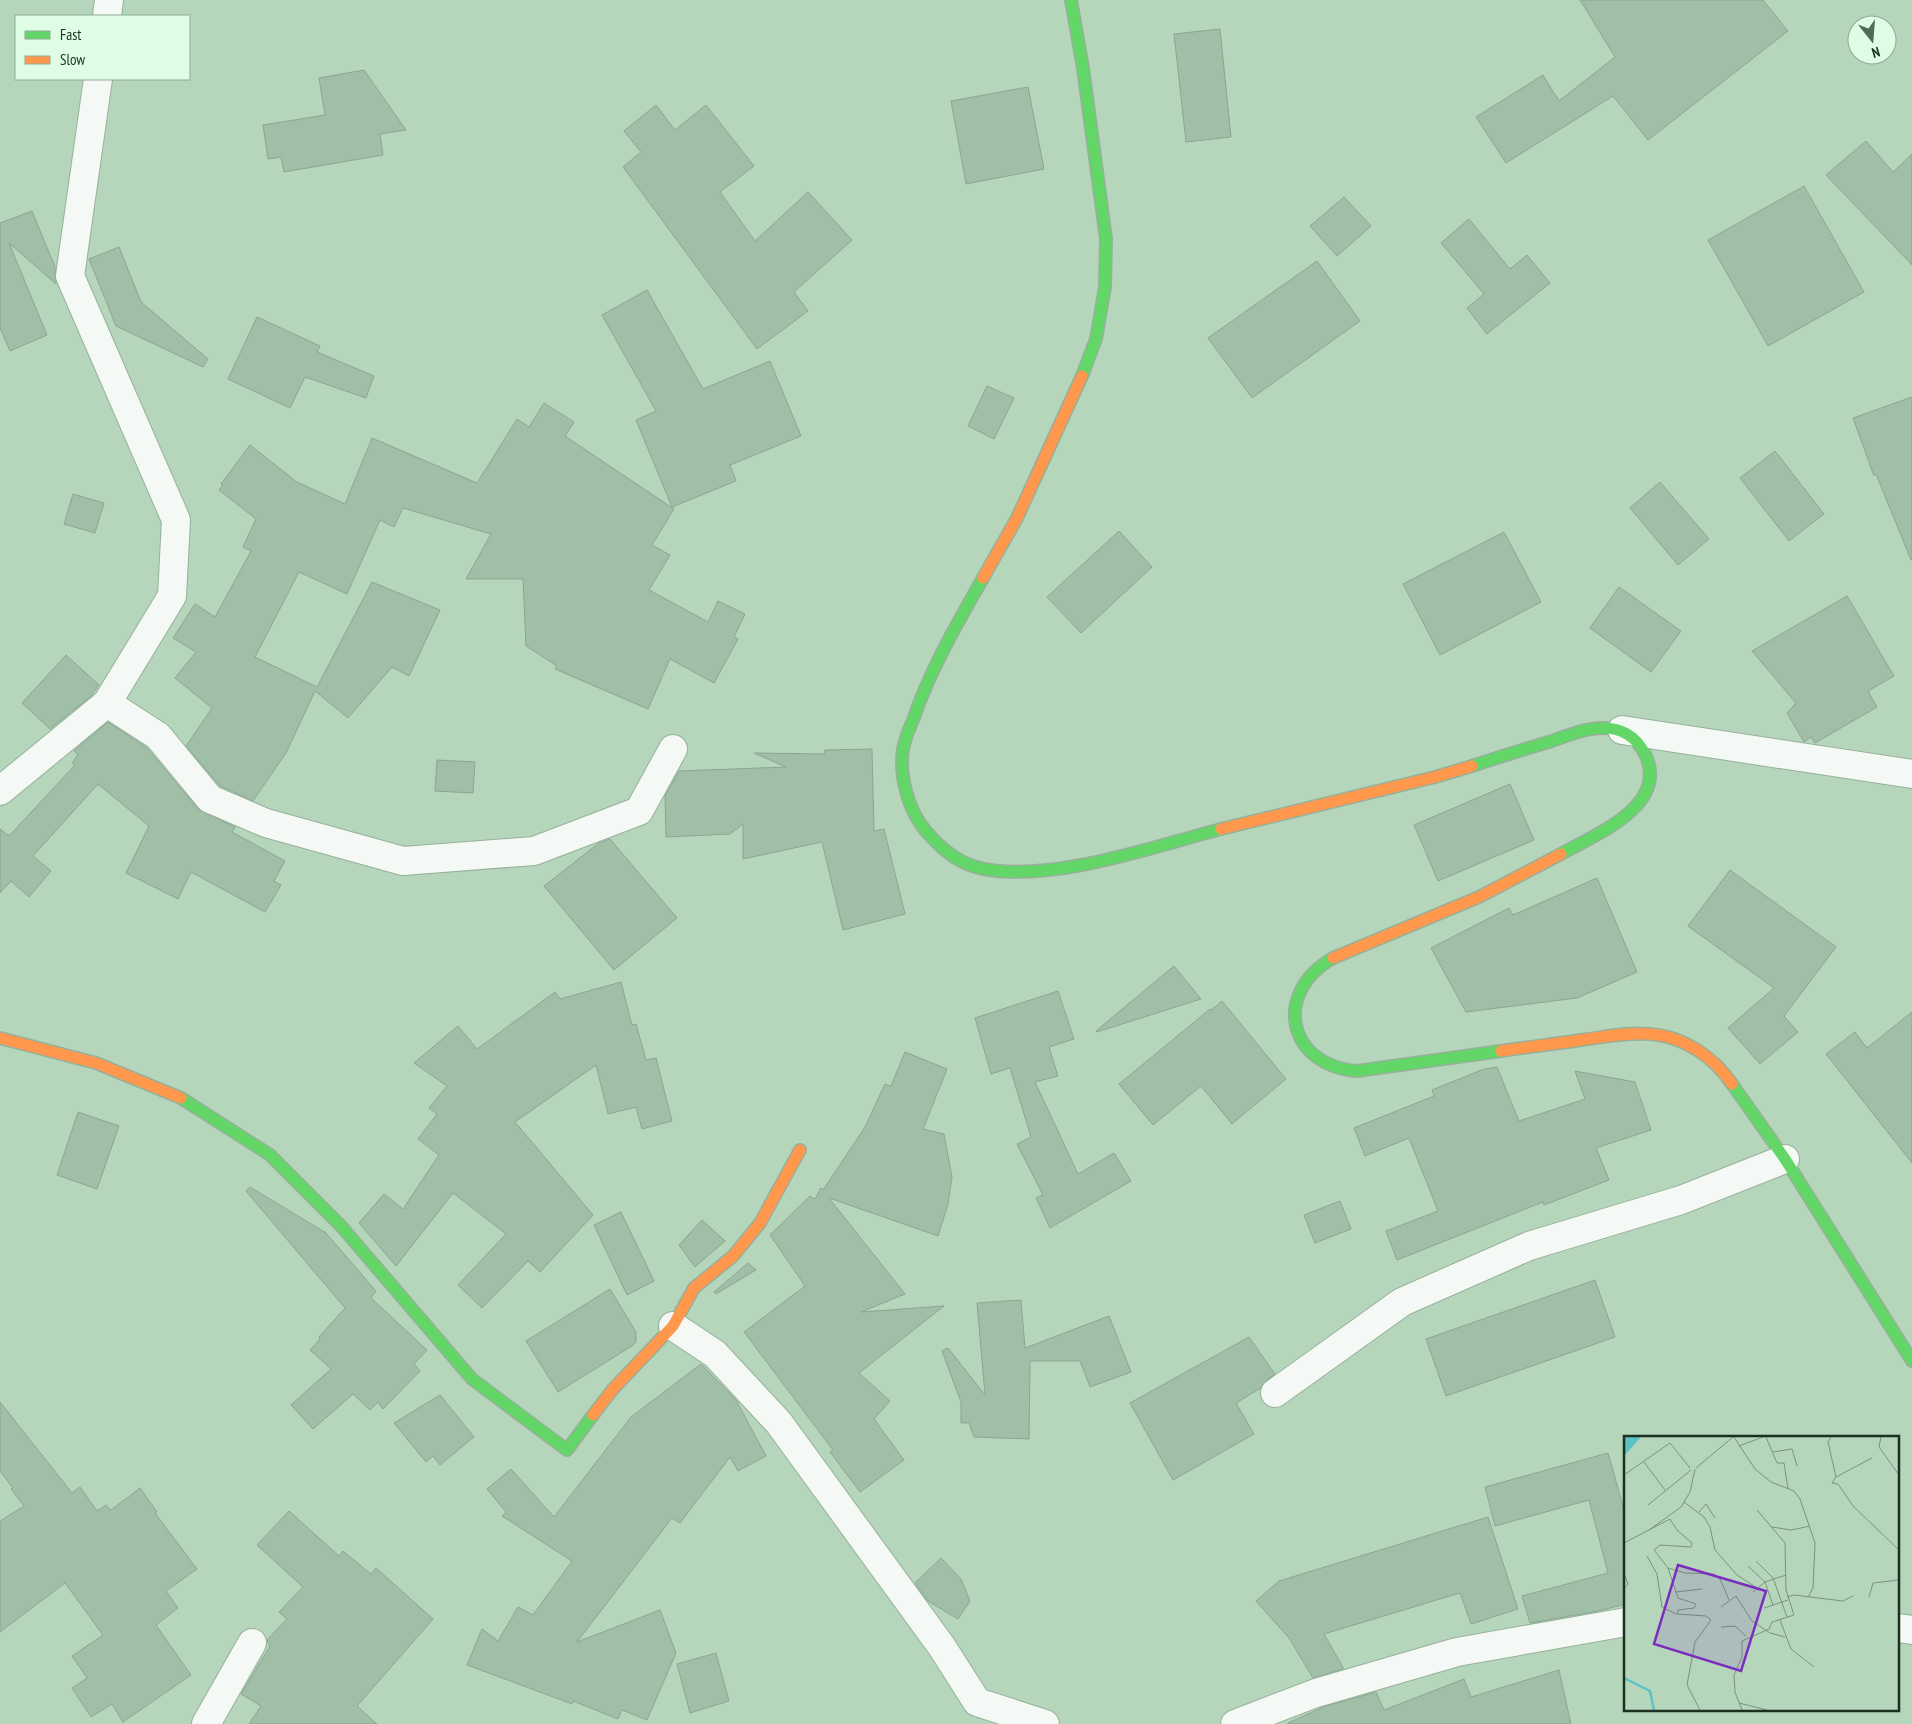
<svg xmlns="http://www.w3.org/2000/svg" width="1912" height="1724" font-family="'PT Sans Narrow',sans-serif">
	<rect width="100%" height="100%" fill="#b6d6bb"/>
	<g fill="#a1bea6" stroke="#8ca691">
		<polygon points="1580,0 1763,0 1788,31 1648,140 1613,96 1506,163 1476,117 1543,75 1559,101 1615,57"/>
		<polygon points="1220,29 1231,137 1186,142 1174,34"/>
		<polygon points="364,70 406,130 380,134 383,155 284,172 281,157 268,159 263,125 325,115 319,78"/>
		<polygon points="1028,87 1044,169 966,184 951,101"/>
		<polygon points="656,105 675,130 706,105 754,166 720,192 755,241 808,192 852,240 794,292 808,311 757,349 623,167 641,152 624,131"/>
		<polygon points="1866,141 1893,172 1912,154 1912,265 1826,175"/>
		<polygon points="1804,186 1864,292 1768,346 1708,240"/>
		<polygon points="1344,197 1371,226 1337,256 1310,226"/>
		<polygon points="32,211 55,267 56,284 9,243 47,335 10,351 0,328 0,223"/>
		<polygon points="1469,219 1510,269 1527,255 1550,283 1487,334 1467,308 1484,294 1441,243"/>
		<polygon points="119,247 141,302 208,359 203,367 116,326 89,259"/>
		<polygon points="1317,261 1360,321 1252,398 1208,338"/>
		<polygon points="647,290 703,389 770,361 801,436 730,465 736,481 672,507 636,420 656,411 602,315"/>
		<polygon points="257,317 320,346 317,352 374,376 366,398 305,377 290,408 228,379"/>
		<polygon points="987,386 1014,398 994,439 968,426"/>
		<polygon points="1912,397 1912,560 1911,560 1876,474 1874,476 1853,418"/>
		<polygon points="544,403 574,422 565,436 674,509 652,545 670,555 649,590 708,622 718,601 745,614 734,637 738,639 714,683 670,659 648,709 555,669 557,666 526,646 523,579 466,579 491,534 403,508 394,527 380,520 347,594 299,572 255,657 317,687 372,582 440,610 409,676 392,667 348,718 315,691 286,753 253,801 220,786 186,746 212,708 175,678 196,652 173,638 195,604 215,617 251,551 243,547 256,519 219,490 223,485 221,484 250,445 297,482 345,504 372,438 477,483 517,419 529,427"/>
		<polygon points="1775,451 1824,514 1789,541 1740,478"/>
		<polygon points="1660,482 1709,539 1678,565 1630,508"/>
		<polygon points="73,494 104,503 95,533 64,524"/>
		<polygon points="1119,531 1152,567 1081,633 1047,597"/>
		<polygon points="1504,532 1541,602 1440,655 1403,584"/>
		<polygon points="1619,587 1681,631 1651,672 1590,628"/>
		<polygon points="1847,596 1894,676 1868,691 1877,707 1815,743 1811,737 1804,742 1787,713 1796,703 1752,651"/>
		<polygon points="66,655 99,685 90,697 50,729 22,703"/>
		<polygon points="108,722 147,748 198,809 235,827 232,832 285,861 274,881 281,885 265,912 191,872 178,899 126,873 149,826 98,784 33,856 51,871 29,897 11,881 0,893 0,829 9,836 75,765 72,763 78,755 74,751"/>
		<polygon points="872,749 874,831 884,829 905,914 843,930 822,842 743,859 743,824 730,834 666,837 665,796 679,771 786,767 754,753 824,754 825,750"/>
		<polygon points="437,760 475,762 473,793 435,791"/>
		<polygon points="1510,784 1534,840 1438,881 1414,825"/>
		<polygon points="610,839 677,918 614,970 544,886 599,843"/>
		<polygon points="1730,870 1836,947 1784,1016 1798,1032 1760,1064 1728,1028 1774,988 1688,926"/>
		<polygon points="1597,878 1637,972 1577,998 1466,1012 1431,948 1509,908 1513,915"/>
		<polygon points="1174,966 1201,999 1097,1032 1096,1031"/>
		<polygon points="621,982 632,1025 636,1024 646,1060 656,1058 672,1121 642,1129 636,1107 608,1114 596,1065 515,1122 593,1215 540,1272 528,1261 482,1308 458,1285 506,1234 453,1193 396,1266 359,1223 384,1194 403,1209 439,1155 418,1139 437,1114 429,1108 447,1086 414,1063 458,1026 477,1049 555,992 560,999"/>
		<polygon points="1058,991 1074,1039 1049,1047 1058,1076 1035,1082 1078,1174 1114,1153 1131,1181 1050,1228 1036,1198 1043,1195 1017,1144 1031,1137 1010,1068 991,1074 975,1018"/>
		<polygon points="1222,1001 1286,1079 1232,1124 1201,1086 1153,1125 1119,1084 1210,1009 1211,1010"/>
		<polygon points="1912,1012 1912,1163 1826,1054 1855,1032 1867,1048"/>
		<polygon points="905,1052 947,1069 923,1129 944,1134 952,1177 948,1204 938,1236 829,1198 905,1294 861,1312 944,1306 859,1373 890,1401 874,1419 904,1460 860,1492 830,1452 833,1450 744,1332 805,1286 770,1235 810,1196 815,1199 821,1188 823,1190 865,1127 885,1084 891,1086"/>
		<polygon points="1497,1067 1519,1121 1585,1099 1575,1071 1635,1082 1651,1130 1596,1148 1609,1180 1544,1205 1543,1202 1397,1260 1386,1231 1438,1211 1409,1138 1365,1156 1354,1128 1434,1096 1432,1090 1484,1069"/>
		<polygon points="78,1112 119,1126 97,1189 57,1175"/>
		<polygon points="250,1187 326,1233 376,1291 371,1298 427,1350 414,1364 420,1371 383,1409 378,1402 370,1410 353,1394 313,1429 291,1405 331,1369 310,1350 320,1339 319,1337 345,1308 246,1191"/>
		<polygon points="1340,1201 1351,1229 1315,1243 1304,1215"/>
		<polygon points="621,1212 654,1281 627,1295 594,1225"/>
		<polygon points="702,1220 725,1241 695,1267 679,1245"/>
		<polygon points="748,1263 756,1270 716,1294 714,1292"/>
		<polygon points="1595,1280 1615,1337 1446,1396 1426,1339"/>
		<polygon points="610,1289 636,1332 636,1342 632,1346 558,1392 526,1341"/>
		<polygon points="1021,1300 1025,1348 1109,1316 1131,1372 1090,1387 1080,1361 1030,1361 1029,1439 974,1437 969,1423 961,1423 961,1402 942,1351 948,1348 985,1395 977,1303"/>
		<polygon points="1249,1337 1275,1374 1266,1381 1261,1388 1236,1403 1254,1434 1173,1480 1130,1403"/>
		<polygon points="701,1364 736,1400 766,1456 738,1471 730,1457 680,1523 672,1518 577,1642 660,1610 676,1653 647,1720 622,1710 618,1719 573,1701 572,1704 467,1665 482,1629 498,1641 518,1607 533,1615 572,1561 502,1516 506,1512 487,1489 511,1469 554,1517 631,1417"/>
		<polygon points="440,1395 474,1437 440,1465 433,1456 426,1462 394,1423"/>
		<polygon points="0,1402 72,1493 80,1487 97,1511 106,1505 111,1510 140,1488 157,1512 155,1513 197,1569 166,1591 178,1608 156,1625 191,1675 123,1722 112,1704 91,1717 72,1688 87,1678 72,1656 103,1635 65,1583 0,1632 0,1521 24,1506 11,1489 13,1488 0,1471"/>
		<polygon points="1608,1453 1626,1517 1626,1604 1598,1611 1530,1623 1522,1596 1608,1573 1589,1500 1495,1526 1485,1487"/>
		<polygon points="289,1511 339,1556 343,1551 371,1574 376,1568 433,1619 357,1706 377,1724 249,1724 261,1706 241,1694 270,1646 267,1640 287,1619 279,1612 303,1587 257,1545"/>
		<polygon points="1488,1517 1518,1609 1471,1624 1460,1593 1324,1634 1344,1669 1313,1678 1289,1638 1256,1601 1279,1581"/>
		<polygon points="941,1558 961,1579 970,1601 958,1619 928,1601 915,1583"/>
		<polygon points="716,1653 729,1701 690,1713 677,1664"/>
		<polygon points="1559,1670 1571,1724 1288,1724 1288,1723 1326,1706 1376,1692 1384,1710 1464,1679 1471,1697"/>
	</g>
	<g fill="none" stroke-linecap="round" stroke-linejoin="round">
		<g stroke="#97b09b" stroke-width="30">
			<g id="street">
				<polyline points="107,16 109,0"/>
				<polyline points="107,703 158,736 210,799 266,823 403,861 534,851 639,811 673,749"/>
				<polyline points="1622,730 1912,774"/>
				<polyline points="0,791 107,703 172,596 176,520 70,276 98,79"/>
				<polyline points="673,1326 715,1354 779,1423 942,1647 977,1702 1045,1724"/>
				<polyline points="1275,1393 1402,1302 1529,1246 1681,1200 1785,1159"/>
				<polyline points="1898,1628 1912,1630"/>
				<polyline points="206,1724 252,1643"/>
				<polyline points="1235,1724 1316,1693 1457,1652 1626,1622"/>
			</g>
		</g>
		<g stroke="#97b09b" stroke-width="14">
			<g id="fast">
				<polyline points="1071,0 1083,68 1106,239 1105,287 1096,339 1082,376"/>
				<path d="M983,578C957,624 930,670 913,720C909,729 905,739 903,749C899,776 908,809 925,830C940,848 960,865 984,869C1054,882 1152,847 1221,829"/>
				<path d="M1472,766C1499,757 1525,749 1552,741C1569,735 1586,728 1603,728C1621,728 1635,736 1644,752C1672,805 1596,834 1561,854"/>
				<path d="M1333,958C1273,992 1286,1065 1357,1071L1501,1051"/>
				<polyline points="1732,1084 1785,1159 1912,1361"/>
				<polyline points="181,1098 270,1155 341,1226 472,1379 567,1450 593,1415"/>
			</g>
		</g>
		<g stroke="#97b09b" stroke-width="14">
			<g id="slow">
				<polyline points="983,578 1017,518 1082,376"/>
				<polyline points="1221,829 1435,777 1472,766"/>
				<polyline points="1333,958 1479,897 1561,854"/>
				<polyline points="0,1038 96,1063 181,1098"/>
				<path d="M1501,1051C1528,1047 1555,1044 1581,1040C1604,1037 1627,1032 1650,1034C1683,1036 1714,1057 1732,1084"/>
				<polyline points="593,1415 613,1389 673,1326 694,1288 733,1256 760,1223 800,1150"/>
			</g>
		</g>
		<use href="#street" stroke="#f4f9f5" stroke-width="28"/>
		<use href="#fast" stroke="#63d668" stroke-width="11"/>
		<use href="#slow" stroke="#ff974d" stroke-width="11"/>
	</g>
	<g transform="translate(1624 1436)">
		<rect width="275" height="275" fill="#b6d6bb"/>
		<path d="M0,1H17L0,20Z" fill="#5bc2c8"/>
		<path fill="none" stroke="#5bc2c8" stroke-width="2.5" d="M0,242L26,255L30,274"/>
		<path fill="none" stroke="#78947d" stroke-width="1" d="M110,1L131,33L147,46L170,55L176,63L191,107L189,152L184,161M142,1L153,27H160L164,53M207,1L204,6L212,41L208,47L214,48L229,70L275,114M257,1L255,11L275,39M115,10L139,1M149,16L168,13L173,30M20,26L41,54M72,32L109,1M0,39L46,7L66,32M212,41L248,22M60,66L80,81L86,91L91,114L113,139L133,152M24,69L67,34M75,76L82,68L91,82M148,91L167,94L186,90M25,94L57,71L66,56L71,33M0,107L46,83L53,94L68,107L67,111L36,109L30,114L44,132L54,162L72,168L70,172L54,174L53,178L82,180L87,184L71,206L63,249L76,274M23,120L33,138L38,171L52,178M132,125L149,142L163,181M124,130L141,146L149,169M44,132L61,137L90,138L96,143L105,164M0,137L4,148L0,153M52,156L78,153M129,156L141,146L162,139M163,161L170,159L219,165L229,160M245,161L249,147L275,144M97,171L112,160L128,185L146,197L161,201M140,172L164,164M156,184L167,213L190,231M97,191L111,190L122,200M115,267L143,274M118,274L111,256L110,239L118,221V205L145,193L148,186L170,179L162,154L161,107L133,74"/>
		<path fill="#7b2cbf" fill-opacity="0.15" stroke="#7b2cbf" stroke-width="2.5" d="M54,129L142,155L117,235L30,208Z"/>
		<rect width="275" height="275" fill="none" stroke="#1a311f" stroke-width="2.5"/>
	</g>
	<rect x="15" y="15" width="175" height="65" fill="#dffce4" stroke="#90ab95"/>
	<rect x="25" y="31" width="25" height="8" fill="#63d668" stroke="#90ab95"/>
	<text x="60" y="40" font-size="15" fill="#1a311f">Fast</text>
	<rect x="25" y="56" width="25" height="8" fill="#ff974d" stroke="#90ab95"/>
	<text x="60" y="65" font-size="15" fill="#1a311f">Slow</text>
	<g transform="translate(1872 40) rotate(163)"><circle r="24" fill="#dffce4" stroke="#90ab95"/>
	<path d="M0-4L9 19L0 12L-9 19Z" fill="#516b56"/>
	<text y="-8" font-size="14" font-weight="bold" text-anchor="middle" fill="#1a311f">N</text>
	</g>
</svg>
